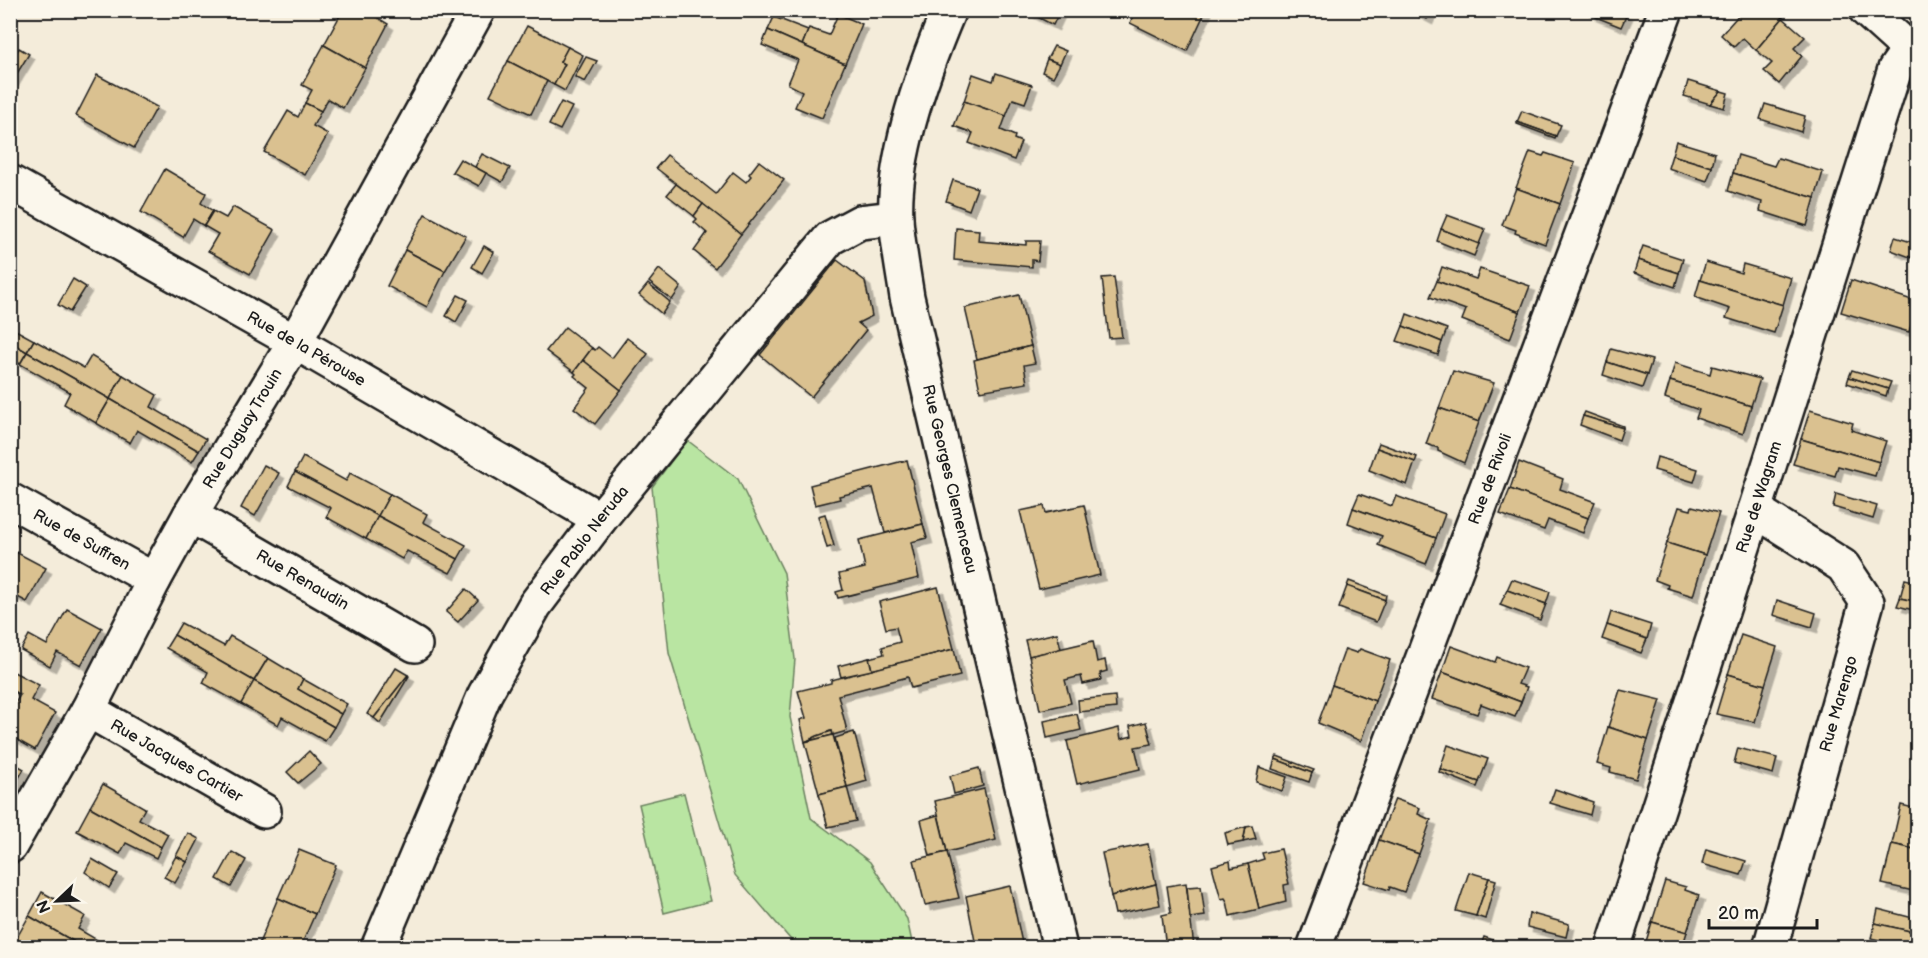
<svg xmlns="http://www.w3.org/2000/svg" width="1928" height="958" font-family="'Balsamiq Sans',sans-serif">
	<defs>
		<filter id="shadow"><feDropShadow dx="5.5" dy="5.5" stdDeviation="0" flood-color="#0004"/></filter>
	</defs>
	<rect width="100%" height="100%" fill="#f4ecda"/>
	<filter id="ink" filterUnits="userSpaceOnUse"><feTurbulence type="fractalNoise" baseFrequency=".0167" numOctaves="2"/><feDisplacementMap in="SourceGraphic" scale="12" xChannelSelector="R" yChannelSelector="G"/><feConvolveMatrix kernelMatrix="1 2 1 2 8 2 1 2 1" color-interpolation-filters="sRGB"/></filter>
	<g filter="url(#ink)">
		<g fill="#b9e5a2" stroke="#6a805f" stroke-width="1.5">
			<polygon points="687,440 738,479 784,573 795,659 790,717 811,818 870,862 907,919 913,947 797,947 735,875 669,653 652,487"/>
			<polygon points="684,793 711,901 664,913 639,804"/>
		</g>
		<g fill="#dac190" stroke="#1c1c1c" stroke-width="1.5" filter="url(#shadow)">
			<polygon points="343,10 376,10 373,15 388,24 365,68 324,45"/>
			<polygon points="1024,10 1060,10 1053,25"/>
			<polygon points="1136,10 1206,10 1187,51 1130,23"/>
			<polygon points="1410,10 1431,10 1427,19"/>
			<polygon points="1593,10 1618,10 1627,14 1621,27 1591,15"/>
			<polygon points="1743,10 1775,10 1783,18 1756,50 1743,38 1734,47 1721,35"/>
			<polygon points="838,14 862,24 845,64 802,45 809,28 829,35"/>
			<polygon points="774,17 808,30 802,45 768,30"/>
			<polygon points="1783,18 1805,37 1794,48 1802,56 1779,84 1764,71 1772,63 1756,50"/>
			<polygon points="527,26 568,47 560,62 565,64 554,85 508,61"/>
			<polygon points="768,30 845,64 822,118 795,107 802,91 788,84 798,60 762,45"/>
			<polygon points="324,45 365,68 343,108 328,99 321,111 305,103 312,90 302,85"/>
			<polygon points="1054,46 1066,51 1060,64 1047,59"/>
			<polygon points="568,47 583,55 565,91 554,85 565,64 560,62"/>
			<polygon points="19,48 29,54 16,75 10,72 10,63"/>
			<polygon points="586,57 597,61 585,82 575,77"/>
			<polygon points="1047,59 1060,64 1053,77 1042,72"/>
			<polygon points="508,61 547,81 531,114 490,95"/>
			<polygon points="10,72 16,75 10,86"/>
			<polygon points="996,73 1032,85 1025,103 1013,99 1006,116 964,101 973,74 993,81"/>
			<polygon points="97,75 157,107 134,148 76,116"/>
			<polygon points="1688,81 1721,91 1710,104 1684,96"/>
			<polygon points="1721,91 1728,93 1724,108 1710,104"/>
			<polygon points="964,101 1006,116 1001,130 1015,136 1014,139 1021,142 1014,160 969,143 973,133 954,126"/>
			<polygon points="561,102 572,107 560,130 549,125"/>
			<polygon points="305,103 321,111 313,126 328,134 305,175 264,152 288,111 298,117"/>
			<polygon points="1765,104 1805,116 1801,132 1760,119"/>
			<polygon points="1522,111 1561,125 1556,136 1517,122"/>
			<polygon points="1517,122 1556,136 1555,138 1517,124"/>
			<polygon points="1676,141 1715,153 1712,167 1672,155"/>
			<polygon points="1530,152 1543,156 1545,153 1575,163 1560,204 1516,188"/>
			<polygon points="482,154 510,168 502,182 475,167"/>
			<polygon points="667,155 716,194 733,172 746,182 751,176 749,174 759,161 784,180 741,234 656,168"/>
			<polygon points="1672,155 1712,167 1707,181 1668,168"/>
			<polygon points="1738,155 1774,166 1778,158 1823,172 1815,198 1733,173"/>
			<polygon points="460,159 486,173 479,186 452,172"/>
			<polygon points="165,169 206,193 201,203 213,211 204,226 193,219 183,237 141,212"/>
			<polygon points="1733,173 1815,198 1807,226 1760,211 1762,202 1728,191"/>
			<polygon points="953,180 977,188 969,210 946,201"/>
			<polygon points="676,184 703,204 694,216 667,195"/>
			<polygon points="1516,188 1560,204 1545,244 1515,233 1516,230 1502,225"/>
			<polygon points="703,204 741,234 715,268 694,251 707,233 694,222 697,219 694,216"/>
			<polygon points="233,207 275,230 250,274 208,251 218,234 204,226 213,211 226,218"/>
			<polygon points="425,214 466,236 445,271 405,250"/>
			<polygon points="1447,215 1485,229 1479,244 1441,229"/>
			<polygon points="956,228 979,230 978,241 1026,245 1026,241 1040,241 1038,261 1032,260 1032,267 954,260"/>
			<polygon points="1441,229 1479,244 1474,256 1437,241"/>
			<polygon points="1895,237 1918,244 1918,260 1891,250"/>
			<polygon points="484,246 494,252 482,273 472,267"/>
			<polygon points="1643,246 1683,259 1679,273 1638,260"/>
			<polygon points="405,250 445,271 427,307 387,286"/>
			<polygon points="837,260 865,281 872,316 858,323 866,330 811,397 760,355"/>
			<polygon points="1638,260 1679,273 1675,287 1634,273"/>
			<polygon points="1706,262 1741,273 1743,264 1791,278 1783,305 1700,280"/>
			<polygon points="1442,267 1476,279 1480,269 1530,286 1520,312 1437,281"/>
			<polygon points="659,269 681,287 672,300 649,282"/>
			<polygon points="1114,277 1122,337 1109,338 1102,278"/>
			<polygon points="73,279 86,287 70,312 58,305"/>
			<polygon points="1700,280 1783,305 1774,333 1726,318 1730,309 1695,297"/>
			<polygon points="1851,280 1918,302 1909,332 1841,312"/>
			<polygon points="1437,281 1520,312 1510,339 1462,320 1466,310 1430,297"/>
			<polygon points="648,284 670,302 662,314 639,295"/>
			<polygon points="458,295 468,300 456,322 446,316"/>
			<polygon points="1019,295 1031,346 977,359 965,308"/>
			<polygon points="1407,314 1447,329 1442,342 1403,326"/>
			<polygon points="1403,326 1442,342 1438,355 1397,341"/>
			<polygon points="10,327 34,340 27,352 10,342"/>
			<polygon points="565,327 592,348 574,372 546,351"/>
			<polygon points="627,338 648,354 621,390 583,360 592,348 595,350 598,347 612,358"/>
			<polygon points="34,340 84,368 91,356 123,375 110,399 27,352"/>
			<polygon points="10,342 27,352 20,364 10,358"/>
			<polygon points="1031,346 1035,363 1024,365 1027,383 980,391 974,360"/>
			<polygon points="1611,349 1652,360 1647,375 1607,362"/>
			<polygon points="27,352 110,399 96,423 64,404 70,392 20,364"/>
			<polygon points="583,360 621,390 595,424 574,408 589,388 574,376 576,374 574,372"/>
			<polygon points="1607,362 1647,375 1642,388 1603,375"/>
			<polygon points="1675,363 1710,374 1712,366 1760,379 1751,406 1670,381"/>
			<polygon points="1852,370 1891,382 1888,389 1849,377"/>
			<polygon points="1453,371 1494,383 1479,422 1439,408"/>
			<polygon points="123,375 157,395 151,407 206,439 199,451 110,399"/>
			<polygon points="1849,377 1888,389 1886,396 1847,383"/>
			<polygon points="1670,381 1751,406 1743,434 1696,418 1699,410 1665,398"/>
			<polygon points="110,399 199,451 192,462 137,430 130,443 96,423"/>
			<polygon points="1439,408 1479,422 1464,463 1438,451 1438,448 1426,444"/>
			<polygon points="1810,410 1853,423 1851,430 1886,441 1879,462 1801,439"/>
			<polygon points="1585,412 1623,426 1623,428 1583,416"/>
			<polygon points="1583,416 1623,428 1619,440 1580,425"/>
			<polygon points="1801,439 1879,462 1875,476 1838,466 1835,476 1793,464"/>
			<polygon points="1379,443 1417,457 1415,462 1377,448"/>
			<polygon points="1377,448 1415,462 1407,485 1369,470"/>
			<polygon points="303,457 346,481 350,473 390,494 378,516 295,472"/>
			<polygon points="1657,457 1698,469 1694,482 1654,470"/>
			<polygon points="907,460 923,524 885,533 873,488 839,496 840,499 815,505 810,485"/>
			<polygon points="1519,462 1563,479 1560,489 1595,502 1588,518 1510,489"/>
			<polygon points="264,465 279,473 255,516 241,508"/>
			<polygon points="295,472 378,516 366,539 326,517 331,508 288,486"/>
			<polygon points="1510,489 1588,518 1583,533 1548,520 1544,530 1500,514"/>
			<polygon points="390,494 427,514 423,522 466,545 458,559 378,516"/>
			<polygon points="1359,494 1392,506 1396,496 1445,514 1436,538 1353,508"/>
			<polygon points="1836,494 1877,506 1873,519 1833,507"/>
			<polygon points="1084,505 1100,575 1039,589 1020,511 1044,506 1046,513"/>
			<polygon points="1692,506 1719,513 1705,555 1667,543 1679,507 1691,510"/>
			<polygon points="1353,508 1436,538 1426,564 1378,545 1382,536 1348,523"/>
			<polygon points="825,514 834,546 827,548 818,516"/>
			<polygon points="378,516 458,559 450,573 407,551 402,559 366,539"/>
			<polygon points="923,524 927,538 911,542 919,578 838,598 836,592 843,590 839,574 865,568 859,540"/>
			<polygon points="1667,543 1705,555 1693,596 1667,588 1668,585 1655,580"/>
			<polygon points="10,549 46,568 27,602 10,593"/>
			<polygon points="1512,579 1550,592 1546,604 1507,590"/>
			<polygon points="1905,579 1918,582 1918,602 1900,598"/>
			<polygon points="1349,581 1386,595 1385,600 1347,586"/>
			<polygon points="1347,586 1385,600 1376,622 1339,608"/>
			<polygon points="938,587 954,649 872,670 869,658 884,654 882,647 900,642 896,627 886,629 879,602"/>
			<polygon points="466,589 478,600 458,622 446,612"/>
			<polygon points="1507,590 1546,604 1540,620 1500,605"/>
			<polygon points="1900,598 1918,602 1918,611 1897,606"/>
			<polygon points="1777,600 1816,613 1812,627 1773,615"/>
			<polygon points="67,609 102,628 81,665 57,652 50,666 21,650 29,635 47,645"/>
			<polygon points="1611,612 1651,625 1647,639 1607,625"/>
			<polygon points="181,623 224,646 230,636 268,658 254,681 174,635"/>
			<polygon points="1607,625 1647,639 1641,653 1602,639"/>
			<polygon points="1057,633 1061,649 1029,656 1025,640"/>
			<polygon points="174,635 254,681 241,704 203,683 208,672 166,648"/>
			<polygon points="1741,635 1777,647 1765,685 1728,674"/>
			<polygon points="1093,641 1097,662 1105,660 1107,671 1100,673 1101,680 1083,684 1081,676 1065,680 1071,703 1040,710 1029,656"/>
			<polygon points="1451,646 1495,662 1497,657 1525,668 1518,684 1527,687 1521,702 1442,672"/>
			<polygon points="954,649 960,676 911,688 908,677 838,695 847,731 833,735 832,731 830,731 805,742 800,720 806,718 798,691 831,683 831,680"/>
			<polygon points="1345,649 1357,653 1360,649 1390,660 1375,701 1332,685"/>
			<polygon points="268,658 303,679 298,689 341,714 334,727 254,681"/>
			<polygon points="869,658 872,670 841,677 838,666"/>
			<polygon points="396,668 408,675 374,718 367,714"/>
			<polygon points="10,670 39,685 31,700 55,713 35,750 10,736 10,712 20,695 10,689"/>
			<polygon points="1442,672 1521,702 1515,717 1481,704 1477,714 1432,699"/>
			<polygon points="1728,674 1765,685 1755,722 1716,714"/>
			<polygon points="408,675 409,676 380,723 374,718"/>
			<polygon points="303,679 347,704 341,714 298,689"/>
			<polygon points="254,681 334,727 325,741 282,717 278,725 241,704"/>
			<polygon points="1332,685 1375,701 1361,741 1318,723"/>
			<polygon points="1620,690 1661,700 1648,740 1608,727"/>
			<polygon points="1115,696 1116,708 1079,712 1078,700"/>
			<polygon points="1077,714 1081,730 1047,738 1044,721"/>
			<polygon points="1146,722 1152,744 1135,747 1140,769 1077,784 1067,741 1119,728 1121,739 1132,736 1130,726"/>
			<polygon points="1608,727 1648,740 1636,779 1610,772 1611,768 1597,764"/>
			<polygon points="832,731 833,735 805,742 817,736"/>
			<polygon points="854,732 867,781 847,787 835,738"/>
			<polygon points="833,735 847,787 819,794 805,742"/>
			<polygon points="1448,745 1488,759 1479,782 1440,769"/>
			<polygon points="1738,748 1777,758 1773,774 1734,763"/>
			<polygon points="309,751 321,764 298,783 287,772"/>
			<polygon points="1277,756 1314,770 1312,773 1275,759"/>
			<polygon points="1275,759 1312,773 1309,782 1272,769"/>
			<polygon points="10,761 24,769 10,793"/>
			<polygon points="1259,767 1287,777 1282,791 1256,782"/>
			<polygon points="979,768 983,786 954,794 950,776"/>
			<polygon points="1914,768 1918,769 1918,785 1910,783"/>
			<polygon points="1440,769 1479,782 1477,787 1439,772"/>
			<polygon points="103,784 145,808 139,819 168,834 161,847 90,807"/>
			<polygon points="847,787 856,821 828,827 819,794"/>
			<polygon points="984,789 996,840 947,852 935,801"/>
			<polygon points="1555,789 1593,802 1590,815 1550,803"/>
			<polygon points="1395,799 1420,808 1418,814 1431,820 1419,854 1379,840"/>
			<polygon points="1901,805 1918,809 1918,850 1892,844"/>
			<polygon points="90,807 161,847 156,858 126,843 120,854 77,831"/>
			<polygon points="938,815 947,852 930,856 921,820"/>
			<polygon points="1252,826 1256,839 1243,842 1246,827"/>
			<polygon points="1246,827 1243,842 1228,845 1225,833"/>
			<polygon points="188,833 199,839 187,862 176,856"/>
			<polygon points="1379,840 1419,854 1404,892 1390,887 1389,890 1364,882"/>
			<polygon points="1148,844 1156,884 1111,896 1102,853"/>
			<polygon points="1892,844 1918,850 1918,892 1882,884"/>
			<polygon points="1281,849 1289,884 1284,885 1286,902 1259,909 1248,864 1264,859 1262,853"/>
			<polygon points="1706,849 1746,861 1741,875 1702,864"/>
			<polygon points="299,850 336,865 315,914 278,898"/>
			<polygon points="232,852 246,860 231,887 217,879"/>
			<polygon points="947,852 959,898 925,905 914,860"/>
			<polygon points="176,856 187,862 175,883 164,877"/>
			<polygon points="92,859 118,874 109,888 85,872"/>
			<polygon points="1230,861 1231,868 1248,864 1259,909 1230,916 1227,901 1225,898 1221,899 1212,866"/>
			<polygon points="1469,872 1489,878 1476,916 1456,911"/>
			<polygon points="1489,878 1496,880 1485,919 1476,916"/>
			<polygon points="1665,881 1686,887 1685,890 1699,895 1687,932 1652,922"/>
			<polygon points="1186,883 1194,947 1166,948 1162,915 1171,913 1167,886"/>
			<polygon points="1156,884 1160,905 1115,914 1111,896"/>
			<polygon points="1010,886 1022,943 1000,948 950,948 975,941 966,896"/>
			<polygon points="1201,886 1205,916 1190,918 1187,887"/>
			<polygon points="42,892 85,916 78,929 106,945 105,948 85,948 29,916"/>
			<polygon points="278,898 315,914 300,948 257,948"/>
			<polygon points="1878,909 1917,919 1914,932 1875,923"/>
			<polygon points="1529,913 1569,924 1566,937 1527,927"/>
			<polygon points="29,916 85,948 27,948 15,941"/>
			<polygon points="1652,922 1687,932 1682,948 1644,948"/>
			<polygon points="1875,923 1914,932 1910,948 1871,938"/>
			<polygon points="1484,937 1518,948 1480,948"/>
		</g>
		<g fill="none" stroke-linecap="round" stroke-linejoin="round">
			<g stroke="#1c1c1c" stroke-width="38">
				<g id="minor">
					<polyline points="1866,10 1918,57"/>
					<path id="s1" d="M10,182L295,342L600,519"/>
					<path id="s2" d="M10,500L154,580"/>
					<polyline points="1755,510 1843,566 1867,602 1770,948"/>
					<path id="s3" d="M190,515L415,645"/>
					<path id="s4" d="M88,710L264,811"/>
					<path id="s5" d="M10,846L88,710L154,580L190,515L295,342L478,10"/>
					<path id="s6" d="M378,948L485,694L535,605L600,519L830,238L860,222L896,218"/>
					<path id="s7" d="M1314,948L1666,10"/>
					<path id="s8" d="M1613,948L1755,510L1895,69L1909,49"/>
				</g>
			</g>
			<g stroke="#1c1c1c" stroke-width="38">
				<g id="major">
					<path id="s9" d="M949,10C924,69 892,155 896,219C898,245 903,271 907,297L1060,948"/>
				</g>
			</g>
			<use href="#minor" stroke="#fbf7ec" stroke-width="33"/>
			<use href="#major" stroke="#fbf7ec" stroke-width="33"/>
		</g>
	</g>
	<g text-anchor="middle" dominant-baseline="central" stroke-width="4.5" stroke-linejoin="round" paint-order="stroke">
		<g font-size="16" fill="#1c1c1c" stroke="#fbf7ec">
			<text stroke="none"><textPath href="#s1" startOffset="340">Rue de la Pérouse</textPath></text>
			<text stroke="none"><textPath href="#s5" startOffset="478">Rue Duguay Trouin</textPath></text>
			<text stroke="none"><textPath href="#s9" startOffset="483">Rue Georges Clemenceau</textPath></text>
			<text stroke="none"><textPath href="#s7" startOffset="501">Rue de Rivoli</textPath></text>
			<text stroke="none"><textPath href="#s8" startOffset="474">Rue de Wagram</textPath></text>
			<text stroke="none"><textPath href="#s2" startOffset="82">Rue de Suffren</textPath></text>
			<text stroke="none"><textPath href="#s6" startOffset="459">Rue Pablo Neruda</textPath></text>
			<text stroke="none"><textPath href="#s3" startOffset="130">Rue Renaudin</textPath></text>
			<text transform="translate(1839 704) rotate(-74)">Rue Marengo</text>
			<text stroke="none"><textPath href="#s4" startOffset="102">Rue Jacques Cartier</textPath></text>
		</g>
	</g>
	<rect width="1928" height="958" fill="none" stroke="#fbf7ec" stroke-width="36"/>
	<rect x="18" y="18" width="1892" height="922" fill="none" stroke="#1c1c1c" stroke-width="2" filter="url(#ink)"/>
	<g transform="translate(57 901) rotate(247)" stroke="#fbf7ec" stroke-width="4.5" paint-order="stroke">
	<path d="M0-4.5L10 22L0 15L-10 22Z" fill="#1c1c1c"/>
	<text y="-9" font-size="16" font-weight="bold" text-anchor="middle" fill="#1c1c1c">N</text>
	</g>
	<path d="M1709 919v9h108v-9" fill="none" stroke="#1c1c1c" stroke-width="3"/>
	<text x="1718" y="919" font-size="18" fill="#1c1c1c" stroke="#fbf7ec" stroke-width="4.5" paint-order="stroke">20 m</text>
</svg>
